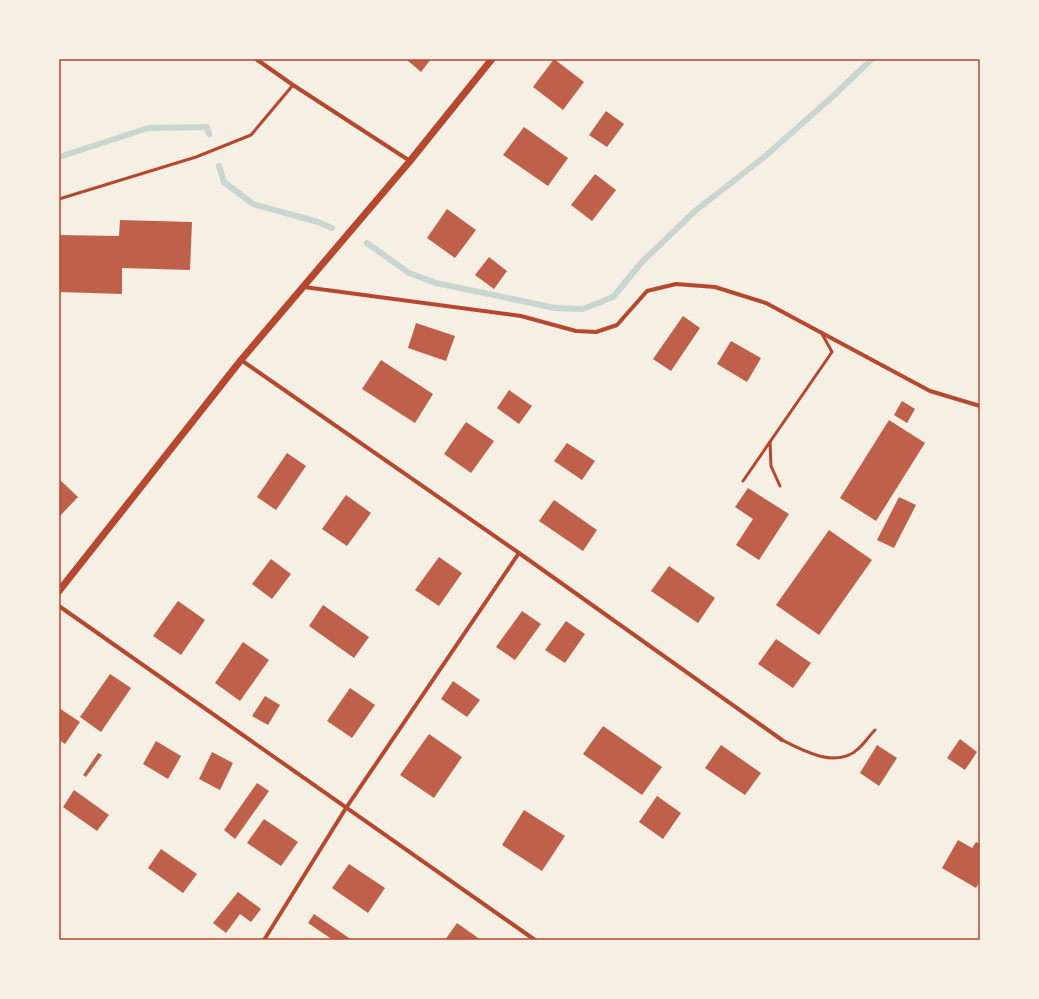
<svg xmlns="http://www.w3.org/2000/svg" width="1039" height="999" font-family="'DM Sans',sans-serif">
	<rect width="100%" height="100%" fill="#f6efe4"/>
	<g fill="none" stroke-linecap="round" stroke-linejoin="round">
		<g stroke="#c9d6d2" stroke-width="6">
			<polyline points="59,157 148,128 207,127 209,134"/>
			<polyline points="219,166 224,182 253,204 318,222 332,228"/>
			<polyline points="367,243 409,273 436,283 555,308 583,309 613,297 642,262 695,211 763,158 831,98 872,59"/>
		</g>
	</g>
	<g fill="#bf614a">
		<polygon points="406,59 431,59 421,72"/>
		<polygon points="554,59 584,82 563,110 533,87"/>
		<polygon points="606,111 624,124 607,147 589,135"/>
		<polygon points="524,127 568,158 548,186 503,155"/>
		<polygon points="595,174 616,190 592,221 571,205"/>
		<polygon points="447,209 476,230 455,258 427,238"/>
		<polygon points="120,220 192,222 190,270 122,268 122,294 59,292 59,235 119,236"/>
		<polygon points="489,257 507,271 494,289 475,275"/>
		<polygon points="683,316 700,328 671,371 653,359"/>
		<polygon points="416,323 455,336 446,361 408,348"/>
		<polygon points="731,341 761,358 747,382 717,364"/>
		<polygon points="381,360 433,394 415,423 362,389"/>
		<polygon points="509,390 532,406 519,424 497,408"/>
		<polygon points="902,401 915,409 907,423 894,415"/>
		<polygon points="889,420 925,443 876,521 840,498"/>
		<polygon points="466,422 494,441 471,473 444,454"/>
		<polygon points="567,443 595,461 582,480 554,461"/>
		<polygon points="287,453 306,466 276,510 257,497"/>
		<polygon points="59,479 78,497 59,517"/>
		<polygon points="748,488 789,514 759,560 736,545 753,519 735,507"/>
		<polygon points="346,495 371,513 347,546 322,529"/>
		<polygon points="899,497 916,505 894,548 877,540"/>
		<polygon points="554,500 597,530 583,551 539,521"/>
		<polygon points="829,530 872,560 819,635 776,605"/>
		<polygon points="439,557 462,573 439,606 415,590"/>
		<polygon points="271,559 291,574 272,599 252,584"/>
		<polygon points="669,566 715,598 698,623 651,591"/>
		<polygon points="178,601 205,620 181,655 153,636"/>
		<polygon points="323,605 369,637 354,658 309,626"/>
		<polygon points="522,611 541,624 515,660 496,647"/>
		<polygon points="566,621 585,634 565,663 545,650"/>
		<polygon points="776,639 811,663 793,688 758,664"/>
		<polygon points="243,642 269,660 240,701 215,683"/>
		<polygon points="110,674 131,688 101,732 80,717"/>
		<polygon points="453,681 480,700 467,717 441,699"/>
		<polygon points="350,688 375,705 352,738 327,721"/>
		<polygon points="265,696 280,705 268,725 252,716"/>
		<polygon points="59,708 80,722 65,744 59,740"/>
		<polygon points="603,726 662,767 642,795 583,754"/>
		<polygon points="429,734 462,757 434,798 400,775"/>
		<polygon points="960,739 977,752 965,770 947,758"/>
		<polygon points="156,741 181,756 168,779 143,764"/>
		<polygon points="721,745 761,773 745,795 705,768"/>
		<polygon points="877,745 897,758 879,786 860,773"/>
		<polygon points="212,752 233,763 220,790 199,779"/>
		<polygon points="98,753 102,755 86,777 83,775"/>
		<polygon points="257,783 269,791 235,839 224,830"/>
		<polygon points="74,790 109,815 97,831 63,807"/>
		<polygon points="657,796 681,813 663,839 639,822"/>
		<polygon points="524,810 565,836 542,871 502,845"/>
		<polygon points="264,819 298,842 281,866 247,843"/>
		<polygon points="958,840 972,848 976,842 980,844 980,881 976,888 942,868"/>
		<polygon points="161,849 197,874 183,893 148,868"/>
		<polygon points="349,864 385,888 368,913 332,888"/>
		<polygon points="238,892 261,909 251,922 240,914 226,933 213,923"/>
		<polygon points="314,914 352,940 333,940 308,923"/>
		<polygon points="457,923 481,940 445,940"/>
	</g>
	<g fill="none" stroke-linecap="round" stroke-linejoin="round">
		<g stroke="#b5482f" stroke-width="3">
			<polyline points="59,199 196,157 251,135 293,85"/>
			<polyline points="770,442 771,466 780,486"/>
			<polyline points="743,481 832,352 821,332"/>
			<path d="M782,740C803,751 837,769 858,749C864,744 869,736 875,730"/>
		</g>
		<g stroke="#b5482f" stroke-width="4">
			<polyline points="256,59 293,85 410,161"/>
			<polyline points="304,287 521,316 576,331 596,332 617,325 647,291 676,284 715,287 766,303 930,391 980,406"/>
			<polyline points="241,360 519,553 782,740"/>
			<polyline points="59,606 535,940"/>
			<polyline points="264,940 346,808 519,553"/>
		</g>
		<polyline stroke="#b5482f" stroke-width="7" points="59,591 241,360 410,161 492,59"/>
	</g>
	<rect width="1039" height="999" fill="none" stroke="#f6efe4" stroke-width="120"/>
	<rect x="60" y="60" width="919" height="879" fill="none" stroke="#b5482f" stroke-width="1.5"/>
</svg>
